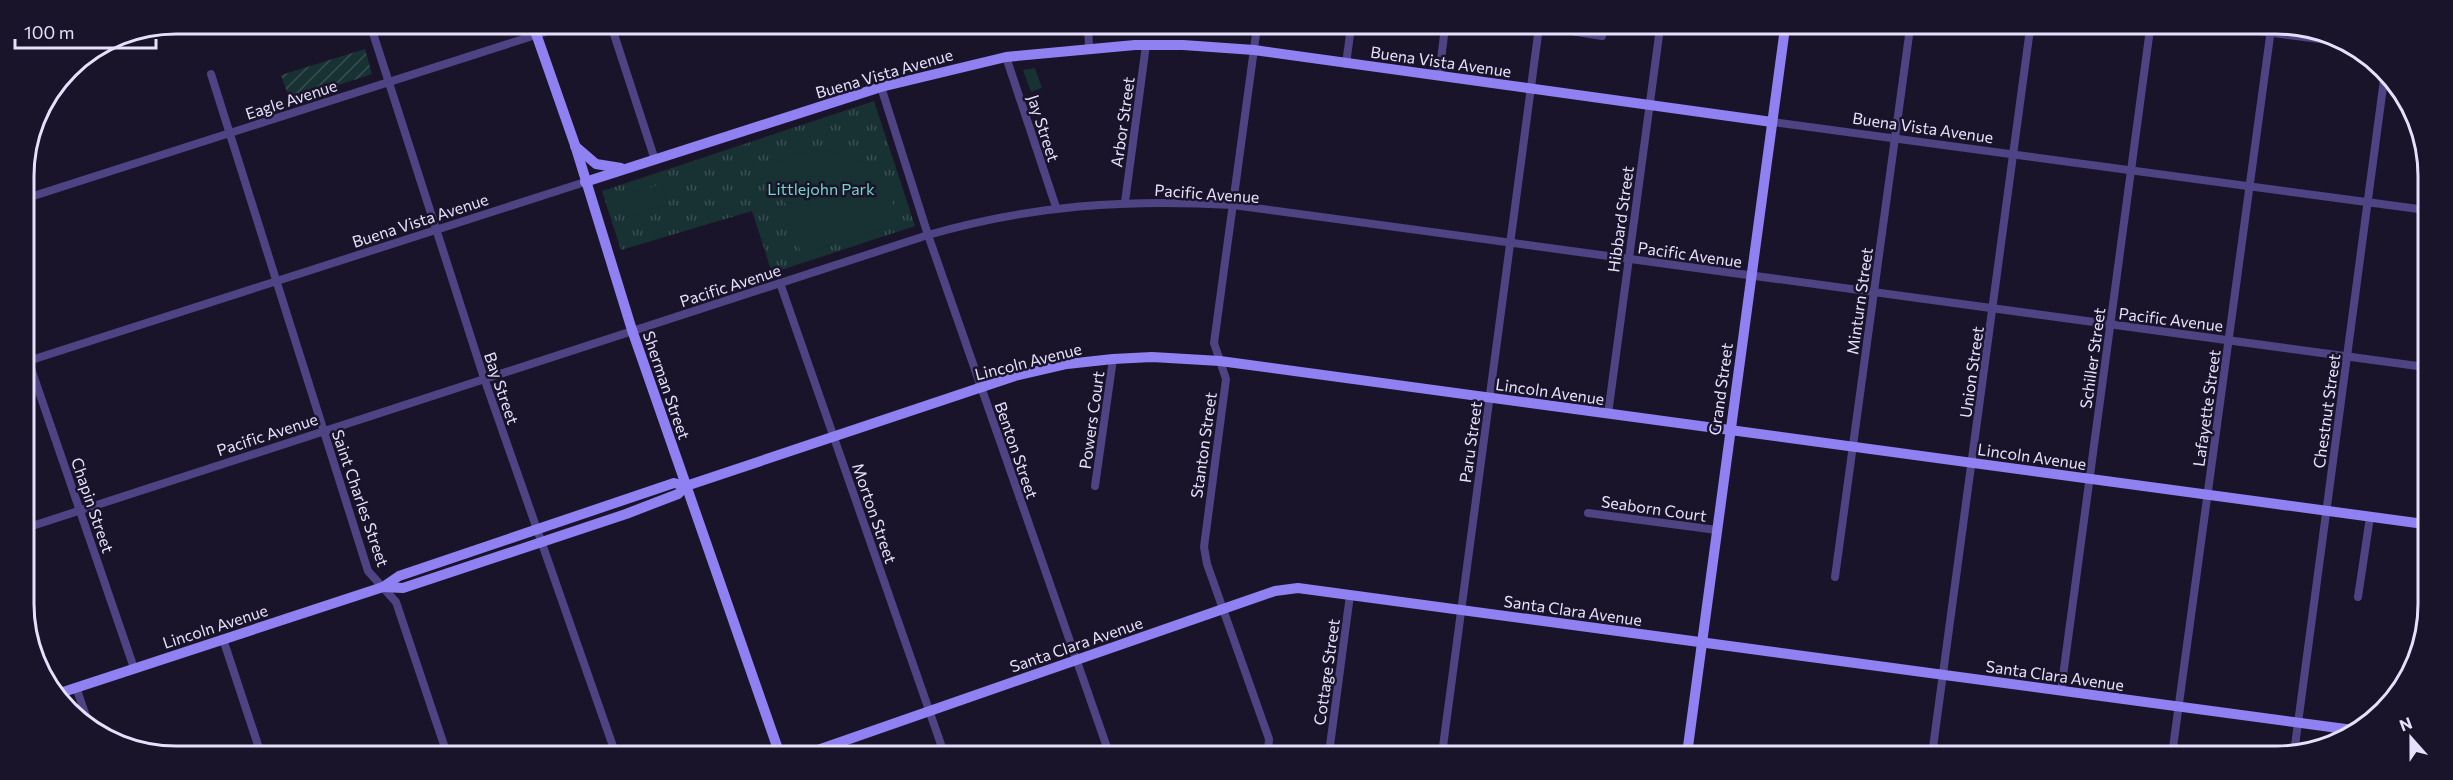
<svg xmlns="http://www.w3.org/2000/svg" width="2453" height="780" font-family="Commissioner,sans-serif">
	<defs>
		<pattern id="park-tufts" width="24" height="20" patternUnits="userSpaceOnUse" patternTransform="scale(1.5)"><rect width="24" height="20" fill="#183133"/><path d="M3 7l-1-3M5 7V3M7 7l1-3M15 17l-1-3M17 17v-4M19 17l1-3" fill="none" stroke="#3a4f51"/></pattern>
		<pattern id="garden-furrows" width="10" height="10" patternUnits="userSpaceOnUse" patternTransform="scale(1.5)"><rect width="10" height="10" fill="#183133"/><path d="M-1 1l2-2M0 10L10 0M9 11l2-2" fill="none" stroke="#3a4f51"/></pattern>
	</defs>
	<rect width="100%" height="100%" fill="#1a142a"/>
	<polygon fill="url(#park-tufts)" points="874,101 915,226 772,273 752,211 621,250 602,191"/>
	<polygon fill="url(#garden-furrows)" points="365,49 372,74 290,101 281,75"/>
	<g fill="#183133">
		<polygon points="1035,68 1042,88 1031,92 1023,70"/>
		<path d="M819,150C868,158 885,168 897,219L885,227L806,253L800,250L773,164L790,155Z"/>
		<polygon points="661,184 668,205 626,218 619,197"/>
	</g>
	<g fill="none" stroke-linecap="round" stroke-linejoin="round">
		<g stroke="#4e4484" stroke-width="8">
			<polyline points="611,25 655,160"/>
			<polyline points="1088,26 1089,47"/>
			<polyline points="1257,27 1214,343 1226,379 1204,547 1207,564 1269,739 1268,753"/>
			<polyline points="1546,27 1602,36"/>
			<polyline points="2243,29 2335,41"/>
			<polyline points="372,30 484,378 615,752"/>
			<polyline points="1006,57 1056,207"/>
			<polyline points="1346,64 1351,27"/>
			<polyline points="211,74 368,571 396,602 446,751"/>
			<polyline points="1439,76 1445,27"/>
			<polyline points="881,87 928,235 1109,753"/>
			<polyline points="1772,122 2426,210"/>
			<polyline points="24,199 567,25"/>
			<polyline points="1125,202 1146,45"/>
			<polyline points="780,283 944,753"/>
			<polyline points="25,351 134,668"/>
			<polyline points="25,362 585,182"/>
			<polyline points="1608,414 1660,28"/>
			<polyline points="1095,486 1113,359"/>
			<polyline points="1588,513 1717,530"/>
			<path d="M26,528L928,235C1032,205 1126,199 1233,205L2425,367"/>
			<polyline points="1835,577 1910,28"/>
			<polyline points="2358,597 2370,517"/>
			<polyline points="223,639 260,751"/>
			<polyline points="76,687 87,719"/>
			<polyline points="2061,691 2150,29"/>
			<polyline points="1329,753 1350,595"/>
			<polyline points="2294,753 2385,72"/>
			<polyline points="1442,754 1539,27"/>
			<polyline points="1932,755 2030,29"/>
			<polyline points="2172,755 2271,29"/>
		</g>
		<g stroke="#9081f2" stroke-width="10">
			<polyline points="533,25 575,145 632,330 779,752"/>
			<polyline points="575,146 596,164 621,168"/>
			<polyline points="585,182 881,87 1006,57 1135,45 1183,45 1254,50 1772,122"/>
			<polyline points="383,587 403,588 626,514 678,494 686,486 1015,376 1067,364 1113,359 1152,357 1220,361 2424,524"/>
			<polyline points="57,694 383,587 399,576 674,483 686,486"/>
			<polyline points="812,752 1223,609 1275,591 1298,588 2353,730"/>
			<polyline points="1687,754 1785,28"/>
		</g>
	</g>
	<g text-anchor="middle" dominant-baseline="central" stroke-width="5" stroke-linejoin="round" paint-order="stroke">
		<g font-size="16" fill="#e6e0fc" stroke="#1a142a">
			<text transform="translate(1441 61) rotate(8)">Buena Vista Avenue</text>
			<text transform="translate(884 73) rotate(-16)">Buena Vista Avenue</text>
			<text transform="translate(291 99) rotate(-18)">Eagle Avenue</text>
			<text transform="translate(1122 122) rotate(-82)">Arbor Street</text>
			<text transform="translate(1923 127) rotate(8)">Buena Vista Avenue</text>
			<text transform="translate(1044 128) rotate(72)">Jay Street</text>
			<text transform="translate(1207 193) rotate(4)">Pacific Avenue</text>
			<text transform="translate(1620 219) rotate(-82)">Hibbard Street</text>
			<text transform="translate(420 220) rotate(-18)">Buena Vista Avenue</text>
			<text transform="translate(1690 254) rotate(8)">Pacific Avenue</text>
			<text transform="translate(730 285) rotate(-18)">Pacific Avenue</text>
			<text transform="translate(1859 301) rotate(-82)">Minturn Street</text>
			<text transform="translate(2171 319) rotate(7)">Pacific Avenue</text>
			<text transform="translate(2092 358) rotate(-82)">Schiller Street</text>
			<text transform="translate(1028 361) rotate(-14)">Lincoln Avenue</text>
			<text transform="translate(1971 372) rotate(-82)">Union Street</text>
			<text transform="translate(667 385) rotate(71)">Sherman Street</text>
			<text transform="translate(502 388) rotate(71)">Bay Street</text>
			<text transform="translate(1720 389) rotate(-82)">Grand Street</text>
			<text transform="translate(1550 391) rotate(8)">Lincoln Avenue</text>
			<text transform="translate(2206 408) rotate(-82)">Lafayette Street</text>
			<text transform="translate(2326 411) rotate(-82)">Chestnut Street</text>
			<text transform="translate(1091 420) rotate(-82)">Powers Court</text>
			<text transform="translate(267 434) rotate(-18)">Pacific Avenue</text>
			<text transform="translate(1470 442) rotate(-82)">Paru Street</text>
			<text transform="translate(1203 445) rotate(-82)">Stanton Street</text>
			<text transform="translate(1017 450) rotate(71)">Benton Street</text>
			<text transform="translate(2032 456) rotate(8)">Lincoln Avenue</text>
			<text transform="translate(361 498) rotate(71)">Saint Charles Street</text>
			<text transform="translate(93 505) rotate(71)">Chapin Street</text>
			<text transform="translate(1654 508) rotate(8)">Seaborn Court</text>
			<text transform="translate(875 513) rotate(71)">Morton Street</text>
			<text transform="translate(1573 610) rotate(8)">Santa Clara Avenue</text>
			<text transform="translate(215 626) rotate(-18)">Lincoln Avenue</text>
			<text transform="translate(1076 644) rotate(-19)">Santa Clara Avenue</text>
			<text transform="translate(1326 672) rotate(-82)">Cottage Street</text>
			<text transform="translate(2055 675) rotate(8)">Santa Clara Avenue</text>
		</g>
		<g font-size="16" fill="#72d6c8" stroke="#1a142a">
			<text x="821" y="188">Littlejohn Park</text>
		</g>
	</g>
	<path d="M0 0H2453V780H0ZM176 34H2276A142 142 0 0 1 2418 176V604A142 142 0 0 1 2276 746H176A142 142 0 0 1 34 604V176A142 142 0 0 1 176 34Z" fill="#1a142a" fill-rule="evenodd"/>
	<path fill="none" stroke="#e6e0fc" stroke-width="3" d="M176 34H2276A142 142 0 0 1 2418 176V604A142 142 0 0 1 2276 746H176A142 142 0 0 1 34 604V176A142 142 0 0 1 176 34Z"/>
	<g transform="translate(2411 738) rotate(339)" stroke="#1a142a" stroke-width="4.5" paint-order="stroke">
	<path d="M0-4.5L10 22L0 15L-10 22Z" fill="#e6e0fc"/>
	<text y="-9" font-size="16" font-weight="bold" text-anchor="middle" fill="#e6e0fc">N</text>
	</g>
	<path d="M15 39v9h141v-9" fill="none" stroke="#e6e0fc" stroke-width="3"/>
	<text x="24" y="39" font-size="18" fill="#e6e0fc" stroke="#1a142a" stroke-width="4.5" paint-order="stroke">100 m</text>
</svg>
